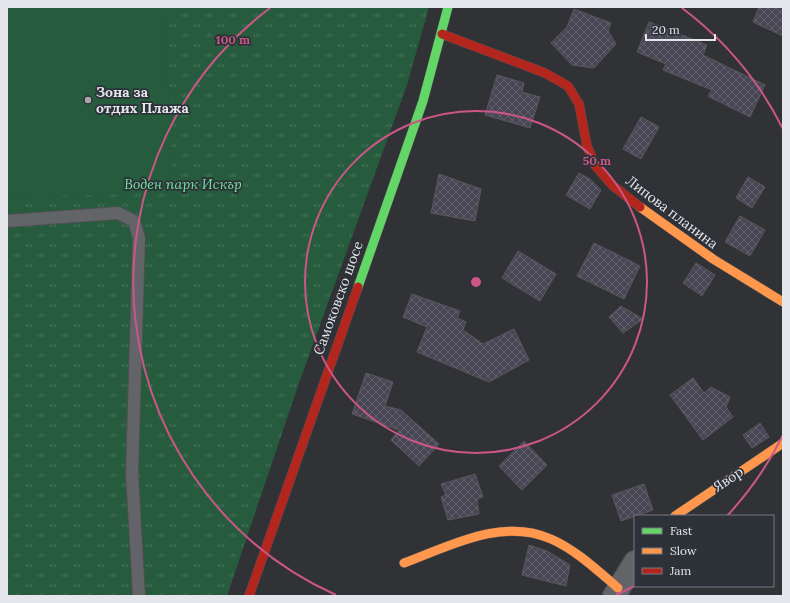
<svg xmlns="http://www.w3.org/2000/svg" width="790" height="603" font-family="Lora,serif">
	<defs>
		<pattern id="park-tufts" width="24" height="20" patternUnits="userSpaceOnUse"><rect width="24" height="20" fill="#265b3e"/><path d="M3 7l-1-3M5 7V3M7 7l1-3M15 17l-1-3M17 17v-4M19 17l1-3" fill="none" stroke="#45735a"/></pattern>
		<pattern id="building-cross-hatch" width="8" height="8" patternUnits="userSpaceOnUse"><rect width="8" height="8" fill="#484554"/><path d="M0 0l8 8M0 8l8-8" fill="none" stroke="#62606d"/></pattern>
	</defs>
	<rect width="100%" height="100%" fill="#303235"/>
	<polygon fill="url(#park-tufts)" points="7,7 429,7 407,85 299,383 227,596 7,596"/>
	<polygon fill="#265b3e" points="7,7 164,7 173,192 7,198"/>
	<g fill="url(#building-cross-hatch)" stroke="#59595c">
		<polygon points="759,7 783,7 783,36 753,22"/>
		<polygon points="574,9 611,23 608,31 616,44 594,68 572,65 551,43 567,27"/>
		<polygon points="649,22 707,45 703,55 765,85 750,117 708,96 712,90 663,70 666,64 637,52"/>
		<polygon points="497,75 524,83 522,92 540,97 530,128 485,115"/>
		<polygon points="641,117 659,127 641,159 623,149"/>
		<polygon points="579,173 590,179 601,190 590,209 566,195"/>
		<polygon points="439,174 481,189 475,221 431,213"/>
		<polygon points="748,177 765,187 752,208 736,198"/>
		<polygon points="740,216 765,230 750,256 725,242"/>
		<polygon points="594,243 640,266 624,299 577,276"/>
		<polygon points="518,251 556,274 540,301 502,278"/>
		<polygon points="696,263 715,275 702,296 683,283"/>
		<polygon points="412,294 460,311 457,318 466,322 463,330 483,344 514,329 529,360 489,382 417,352 427,327 403,317"/>
		<polygon points="621,306 643,319 623,333 609,317"/>
		<polygon points="366,373 393,382 385,406 401,410 439,444 419,466 391,440 399,430 352,414"/>
		<polygon points="693,378 704,393 711,387 730,397 726,407 733,417 703,440 670,395"/>
		<polygon points="760,423 769,437 752,448 743,435"/>
		<polygon points="524,441 547,465 522,490 499,466"/>
		<polygon points="475,474 483,497 477,499 479,514 448,520 441,497 446,495 441,484"/>
		<polygon points="644,484 653,510 621,521 612,495"/>
		<polygon points="529,545 547,551 570,565 566,586 522,575"/>
	</g>
	<g fill="none" stroke-linecap="round" stroke-linejoin="round">
		<g stroke="#4d4f52" stroke-width="14">
			<polyline id="lane" points="7,221 118,213 134,221 139,238 132,473 139,596"/>
		</g>
		<g stroke="#4d4f52" stroke-width="24">
			<polyline id="street" points="614,596 635,562"/>
		</g>
		<g stroke="#4d4f52" stroke-width="10">
			<polyline id="fast" points="358,287 423,101 448,7"/>
		</g>
		<g stroke="#4d4f52" stroke-width="10">
			<g id="slow">
				<polyline points="640,207 713,259 783,302"/>
				<polyline points="675,516 783,443"/>
				<path d="M404,563C450,546 502,517 551,539C576,550 597,570 618,588"/>
			</g>
		</g>
		<g stroke="#4d4f52" stroke-width="10">
			<g id="jam">
				<polyline points="442,34 545,73 568,86 579,104 587,146 595,165 612,185 640,207"/>
				<polyline points="249,596 358,287"/>
			</g>
		</g>
		<use href="#lane" stroke="#626467" stroke-width="12"/>
		<use href="#street" stroke="#626467" stroke-width="22"/>
		<use href="#fast" stroke="#63d668" stroke-width="9"/>
		<use href="#slow" stroke="#ff974d" stroke-width="9"/>
		<use href="#jam" stroke="#b3261e" stroke-width="9"/>
	</g>
	<g fill="none" stroke="#cc5686" stroke-width="2">
		<circle cx="476" cy="282" r="171"/>
		<path d="M783 435A343 343 0 0 1 727 516M634 586A343 343 0 0 1 616 595M336 595A343 343 0 0 1 270 8M682 8A343 343 0 0 1 783 129"/>
	</g>
	<circle fill="#a5a7ab" stroke="#2d3138" stroke-width="1.5" cx="88" cy="100" r="4"/>
	<g text-anchor="middle" dominant-baseline="central" stroke-width="3.5" stroke-linejoin="round" paint-order="stroke">
		<g font-size="14" font-weight="bold" fill="#e4e6eb" stroke="#2d3138" text-anchor="start">
			<text x="96" y="92">Зона за<tspan x="96" dy="16">отдих Плажа</tspan></text>
		</g>
		<g font-size="14" font-style="italic" fill="#72e4a1" stroke="#2d3138">
			<text x="183" y="184">Воден парк Искър</text>
		</g>
		<g font-size="14" fill="#e4e6eb" stroke="#2d3138">
			<text transform="translate(672 212) rotate(37)">Липова планина</text>
			<text transform="translate(338 298) rotate(-70)">Самоковско шосе</text>
			<text transform="translate(728 479) rotate(-34)">Явор</text>
		</g>
	</g>
	<circle cx="476" cy="282" r="6" fill="#cc5686" stroke="#2d3138" stroke-width="2"/>
	<g font-size="12" text-anchor="middle" font-weight="bold" fill="#cc5686" stroke="#2d3138" stroke-width="3.5" stroke-linejoin="round" paint-order="stroke">
		<text x="233" y="44">100 m</text>
		<text x="597" y="165">50 m</text>
	</g>
	<rect width="790" height="603" fill="none" stroke="#e4e6eb" stroke-width="16"/>
	<rect x="634" y="515" width="140" height="72" fill="#2d3138" stroke="#767980"/>
	<rect x="642" y="528" width="20" height="6" fill="#63d668" stroke="#767980"/>
	<text x="670" y="535" font-size="12" fill="#e4e6eb">Fast</text>
	<rect x="642" y="548" width="20" height="6" fill="#ff974d" stroke="#767980"/>
	<text x="670" y="555" font-size="12" fill="#e4e6eb">Slow</text>
	<rect x="642" y="568" width="20" height="6" fill="#b3261e" stroke="#767980"/>
	<text x="670" y="575" font-size="12" fill="#e4e6eb">Jam</text>
	<path d="M646 34v6h69v-6" fill="none" stroke="#e4e6eb" stroke-width="2"/>
	<text x="652" y="34" font-size="12" fill="#e4e6eb" stroke="#2d3138" stroke-width="3" paint-order="stroke">20 m</text>
</svg>
